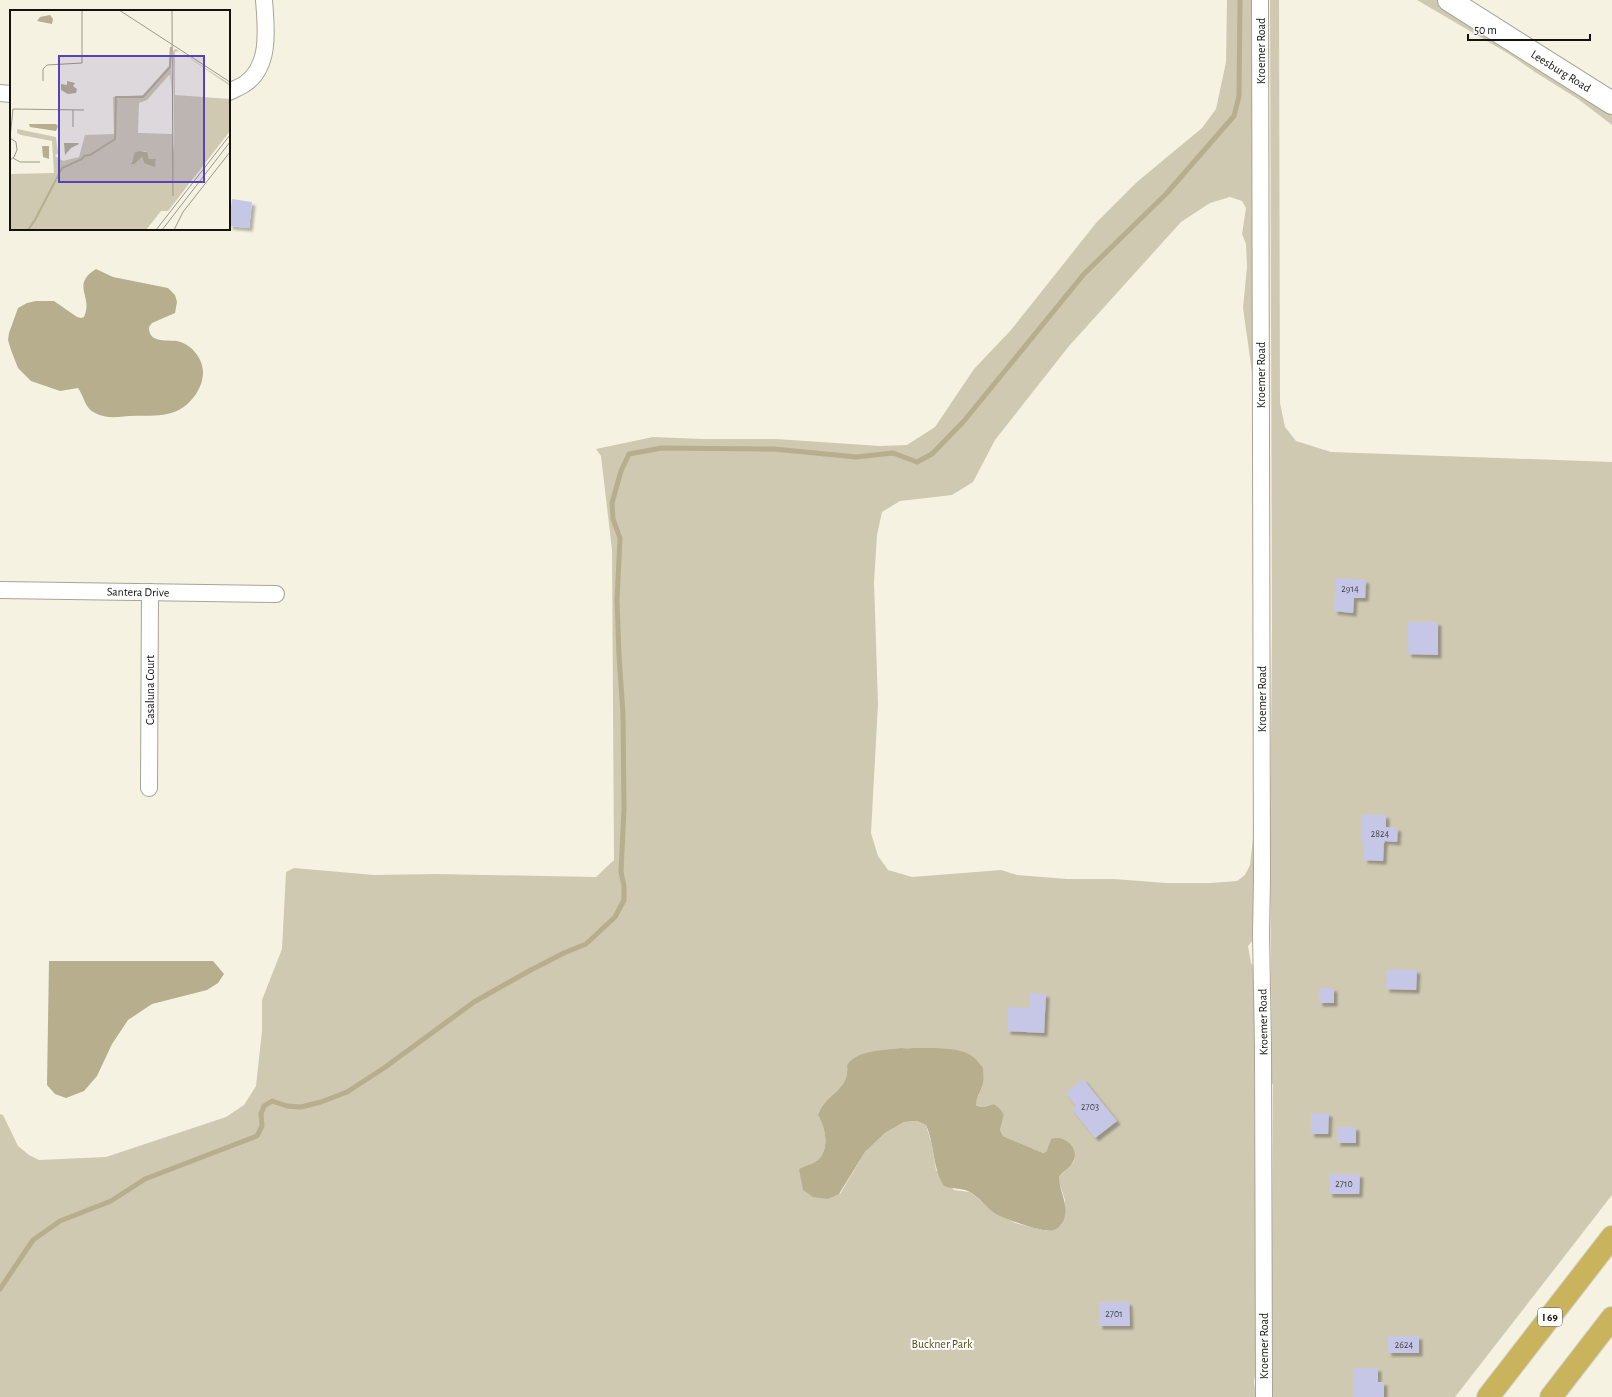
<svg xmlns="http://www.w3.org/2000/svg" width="1612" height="1397" font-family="'Alegreya Sans',sans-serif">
	<defs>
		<filter id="shadow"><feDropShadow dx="3.5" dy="3.5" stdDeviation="1" flood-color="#0004"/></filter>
	</defs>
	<rect width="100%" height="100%" fill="#f5f2e2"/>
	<g fill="#cfc9b1" fill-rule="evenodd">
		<path d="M1227,0H1253L1254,404L1252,372L1243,308L1247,267L1246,244L1242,234L1246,208L1242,201L1230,197L1210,203L1181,222L1069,346L995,440L973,482L952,495L900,501L882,512L877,535L874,582L878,704L871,833L878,856L888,870L912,877L1001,870L1017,875L1067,879H1114L1166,883H1210L1237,881L1245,875L1250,865L1254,830L1256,740V930L1253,940L1248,946L1251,963L1258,973L1257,1037L1254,1050L1258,1059L1272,1074L1270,859L1272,630L1270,0H1279L1280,403L1285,427L1296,441L1331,452L1612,462V1195L1455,1397H1272L1258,1363L1254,1381L1256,1397H0V1114L3,1115L18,1146L29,1155L39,1160L106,1157L226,1117L244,1105L256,1086L262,1031V1000L282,949L286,872L294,868L374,875L436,874L596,877L614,860L612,550L601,456L596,449L653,437L703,439H776L880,446L907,445L935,427L974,369L1011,330L1096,223L1137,182L1202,128L1216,109L1226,62ZM901,1048H926L961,1051L979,1095L976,1098V1105C982,1109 987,1106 994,1104L1004,1115L1000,1130L1003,1136L1043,1153L1046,1152L1051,1139L1075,1156L1074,1162L1059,1177V1182L1065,1200L1062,1224L1054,1230L1047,1231L1015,1223L996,1213L970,1192L954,1190L936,1170L932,1145L926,1125L917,1121L904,1122L885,1133L865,1152L840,1194L800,1169C805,1166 815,1163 819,1159C830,1146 825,1128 818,1115C825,1093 850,1091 847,1065ZM1272,1084H1273L1272,1267L1270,1265L1266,1126Z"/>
		<polygon points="1417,0 1437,0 1612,112 1612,125 1578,99 1535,72 1509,54"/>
	</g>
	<g fill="#b6ae8d">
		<path d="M96,269L113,277L168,288L175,295L177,302L175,313L152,323L149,327C149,329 149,333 151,335C155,342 170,340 177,341C191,344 202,357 203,371C203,380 201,386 196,394C179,419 158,415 130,416C118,417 106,419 95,413C85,409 84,396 78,388L60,391L31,381L18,368L11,350L8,340L9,333L18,308L27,303L36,301H54L77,317L81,318L84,317C94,297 70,285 96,269Z"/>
		<polygon points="49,961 213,961 224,974 218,983 207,990 152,1004 128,1020 112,1044 97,1076 84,1091 66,1098 55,1094 47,1085"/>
		<path d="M901,1048C919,1049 957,1045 972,1056C976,1059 980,1064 983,1068C983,1073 984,1078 983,1082C982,1090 976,1096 976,1105C982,1109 987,1106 994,1104L1001,1110L1004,1115L1000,1130L1003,1136L1043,1153L1046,1152L1051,1139C1063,1134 1079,1147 1074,1160C1071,1168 1063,1171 1059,1177C1059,1191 1069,1204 1064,1219C1063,1223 1059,1228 1054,1230C1045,1234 1005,1219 996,1214C987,1208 980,1198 970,1192C963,1188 952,1189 944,1186C932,1167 935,1145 926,1125L917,1121L904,1122L885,1133L865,1152L839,1194L828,1199L813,1197L803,1190L799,1169C805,1166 815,1163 819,1159C830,1146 825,1128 818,1115C825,1093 850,1091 847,1065C859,1049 883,1051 901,1048Z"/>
	</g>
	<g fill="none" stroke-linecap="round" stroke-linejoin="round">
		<polyline stroke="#b6ae8d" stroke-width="5" points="0,1289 33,1240 60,1221 111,1201 145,1179 257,1136 262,1126 261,1114 264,1106 272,1101 287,1106 301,1107 321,1102 347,1092 384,1068 474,1002 529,971 564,953 586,944 615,917 624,900 624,886 621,872 624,809 623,714 619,655 617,600 620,538 613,519 612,503 621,471 629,454 662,448 774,449 856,457 893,453 917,462 932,454 964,421 1084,274 1166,194 1234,116 1239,96 1240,0"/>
	</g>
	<g fill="#c6c6e7" filter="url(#shadow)">
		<polygon points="232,199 252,202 249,228 229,226"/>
		<polygon points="1336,578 1366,580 1365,598 1354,598 1353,613 1334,611"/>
		<polygon points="1408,622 1438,622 1438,655 1408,654"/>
		<polygon points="1362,815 1386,815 1386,827 1398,828 1397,842 1385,841 1384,843 1383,861 1364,860 1364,842 1362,842"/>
		<polygon points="1387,969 1417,970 1416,990 1386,989"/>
		<rect x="1319" y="988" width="15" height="15"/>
		<polygon points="1030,993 1046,994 1044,1033 1007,1031 1008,1007 1029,1008"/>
		<polygon points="1083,1079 1117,1121 1095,1138 1072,1109 1076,1106 1066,1093"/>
		<polygon points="1311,1113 1329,1113 1328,1134 1311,1134"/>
		<rect x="1337" y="1127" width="19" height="16"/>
		<polygon points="1330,1174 1360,1174 1359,1194 1329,1194"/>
		<polygon points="1099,1302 1129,1302 1130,1326 1099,1326"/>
		<rect x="1388" y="1336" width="31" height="17"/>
		<polygon points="1354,1368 1378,1368 1378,1382 1384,1382 1384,1397 1354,1397"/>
	</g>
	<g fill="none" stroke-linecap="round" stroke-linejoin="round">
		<g stroke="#a8a495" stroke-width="18">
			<g id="minor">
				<polyline points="1260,0 1262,879 1261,934 1263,1045 1264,1397"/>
				<path d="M229,92C234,89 241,87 246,83C271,65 266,27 264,0"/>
				<polyline points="0,93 11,94"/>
				<polyline points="0,590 276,594"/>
				<polyline points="149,788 150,592"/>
			</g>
		</g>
		<g stroke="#a8a495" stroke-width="24">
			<polyline id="secondary" points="1449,0 1612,103"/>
		</g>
		<g stroke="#d5d4d3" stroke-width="24">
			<g id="motorway">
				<polyline points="1488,1397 1612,1237"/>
				<polyline points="1551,1397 1612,1318"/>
			</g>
		</g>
		<use href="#minor" stroke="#fff" stroke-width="16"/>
		<use href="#secondary" stroke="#fff" stroke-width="22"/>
		<use href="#motorway" stroke="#c9b45d" stroke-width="22"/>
	</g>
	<g text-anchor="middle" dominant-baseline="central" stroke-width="4" stroke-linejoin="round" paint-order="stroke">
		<g font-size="10" fill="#403f44">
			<text x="1350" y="589">2914</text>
			<text x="1380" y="834">2824</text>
			<text x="1090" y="1107">2703</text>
			<text x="1344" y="1184">2710</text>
			<text x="1114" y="1314">2701</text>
			<text x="1404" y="1345">2624</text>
		</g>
		<rect fill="#fff" stroke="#5a5956" stroke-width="1" x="1538" y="1308" width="24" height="18" rx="3"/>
		<g font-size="11" font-weight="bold" fill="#13120d">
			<text x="1550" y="1317">I 69</text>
		</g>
		<g font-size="12" fill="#13120d" stroke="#fff">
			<text transform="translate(1261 51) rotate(-90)">Kroemer Road</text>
			<text transform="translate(1561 71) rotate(32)">Leesburg Road</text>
			<text transform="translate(1261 375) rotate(-90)">Kroemer Road</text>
			<text transform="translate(138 592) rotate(1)">Santera Drive</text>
			<text transform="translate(150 690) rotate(-90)">Casaluna Court</text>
			<text transform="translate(1262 699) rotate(-90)">Kroemer Road</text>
			<text transform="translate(1263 1022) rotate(-91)">Kroemer Road</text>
			<text transform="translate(1264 1346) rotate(-90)">Kroemer Road</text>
		</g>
		<g font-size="12" fill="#5b4e16" stroke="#fff">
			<text x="942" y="1344">Buckner Park</text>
		</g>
	</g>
	<g transform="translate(10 10)">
		<rect width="220" height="220" fill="#f5f2e2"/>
		<path d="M160,35L162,83L160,64L137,90L129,93L128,123L162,124L164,143L163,41L165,39H166L220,74V76L169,41L165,42V85L220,89V121L158,201H151L136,220H0V164L44,163L42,131L11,125L7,123V119L46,127L48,143L45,146L53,151L69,147L75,125L104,124L103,87L133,85L159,56ZM130,141H136L139,149L146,151L145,154L134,153L132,147L125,154L121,152L126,142Z" fill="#cfc9b1" fill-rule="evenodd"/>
		<path d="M40,5L43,9L42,14L27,11L30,7ZM57,71L65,73L63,76L67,79L66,83L58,84L51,80V74L57,75ZM19,114H46L48,116L46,121L20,117ZM54,133H68L69,134L61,138L55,145ZM32,136H39V149L33,147ZM130,141L137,142L139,149H146L145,157L134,153L132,147L125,154H121L125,142Z" fill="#b6ae8d"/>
		<path fill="none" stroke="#b6ae8d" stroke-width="2" d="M18,220L25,210L52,158L72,149L74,146L80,145L105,129L106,87H133L160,57L161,37"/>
		<path fill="none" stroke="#9b988d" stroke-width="1" d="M109,0L220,72M162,0L163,186M33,71V59L37,55L72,53V0M63,117V100M0,128L3,99L74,100M3,148L10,152H30M0,150L4,147L7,140L6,132L0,128M146,220L220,125M152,220L220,132M164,220L173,202L220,142"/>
		<path fill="#5643bb" fill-opacity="0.15" stroke="#5643bb" stroke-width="2" d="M49,46H194V172H49Z"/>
		<rect width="220" height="220" fill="none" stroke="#13120d" stroke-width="2"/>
	</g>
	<path d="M1468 34v6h122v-6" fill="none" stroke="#13120d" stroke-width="2"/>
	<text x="1474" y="34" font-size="12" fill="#13120d" stroke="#ffffff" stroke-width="3" paint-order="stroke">50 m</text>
</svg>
